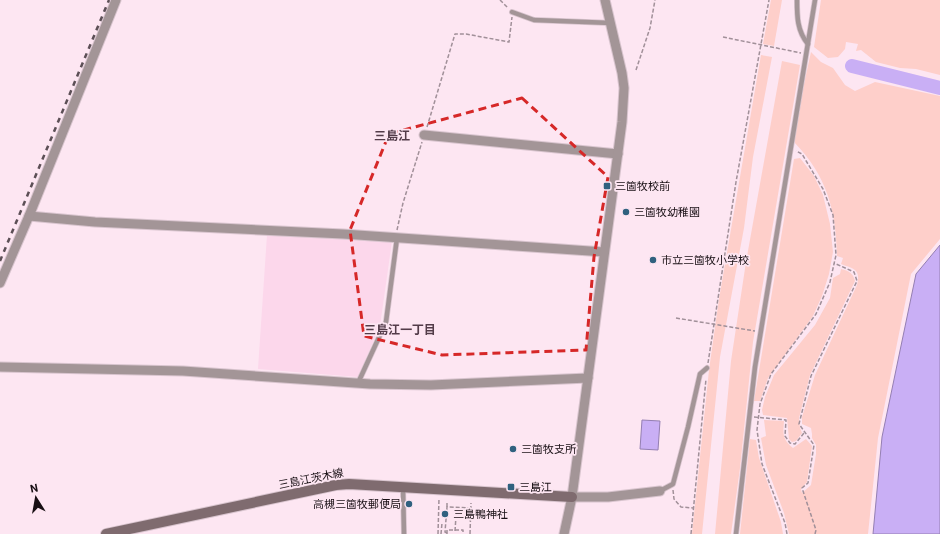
<svg xmlns="http://www.w3.org/2000/svg" width="940" height="534" font-family="Roboto,'Noto Sans JP',sans-serif">
	<rect width="100%" height="100%" fill="#fde6f2"/>
	<polygon fill="#fcd7eb" points="267,235 392,241 380,326 358,377 258,369"/>
	<g fill="#fecfca">
		<polygon points="771,0 782,0 774,46 763,44"/>
		<polygon points="821,0 940,0 940,75 916,69 900,68 876,62 861,50 856,51 858,44 846,42 845,49 838,57 828,58 814,47"/>
		<path d="M811,52L821,62L833,68L845,85L855,91L875,82L940,96V239L911,274L878,438L868,534H789L784,513L766,465L761,438L766,436L764,420L784,421C783,434 782,439 793,448L806,439L812,446L807,482L801,489L802,493L811,485L816,454V445L812,438V434L811,428L802,424V417L815,375L857,285C861,269 854,269 841,264L843,258L837,256C836,210 827,176 794,142L804,84Z"/>
		<polygon points="761,55 772,57 753,157 744,228 720,357 702,534 692,534 709,370 719,299"/>
		<polygon points="782,61 800,65 753,342 740,468 731,534 715,534 731,361 746,262"/>
		<polygon points="800,158 814,176 823,195 830,224 833,252 829,274 822,296 813,316 768,378 760,401 754,401 794,159"/>
		<path d="M841,269C849,271 853,273 855,281L810,375L799,418L800,428L802,433L796,441L792,442L789,439L787,418L763,415L762,410L765,397L774,375L815,325L830,298L833,278L840,274Z"/>
		<polygon points="750,439 756,440 759,458 781,522 783,534 740,534"/>
	</g>
	<g fill="#c9aff5" stroke="#947fb2">
		<polygon points="940,245 940,534 873,534 882,437 916,274"/>
		<polygon points="642,420 660,421 658,450 640,449"/>
	</g>
	<g fill="none" stroke-linecap="round" stroke-linejoin="round">
		<polyline stroke="#c9aff5" stroke-width="14" points="852,66 940,88"/>
		<g stroke="#d8c4ce" stroke-width="6">
			<g id="lane">
				<path d="M797,0C797,16 797,31 808,44"/>
				<polyline points="512,12 534,20 611,23"/>
				<polyline points="358,383 386,322 397,238"/>
				<polyline points="403,487 404,534"/>
				<polyline points="660,491 673,484 688,427 700,374 707,368"/>
				<polyline points="736,534 755,367 815,0"/>
			</g>
		</g>
		<g stroke="#d8c4ce" stroke-width="11">
			<g id="street">
				<polyline points="424,135 618,154"/>
				<polyline points="29,216 95,222 343,234 604,252"/>
				<polyline points="0,283 29,216 116,0"/>
				<polyline points="0,367 183,371 370,384 431,385 588,378"/>
				<polyline points="572,497 608,497 660,491"/>
				<polyline points="564,534 572,497 622,122 624,88 622,73 605,0"/>
			</g>
		</g>
		<g stroke="#d8c4ce" stroke-width="12">
			<polyline id="secondary" points="106,534 336,485 349,484 572,497"/>
		</g>
		<g stroke="#a19099" stroke-width="1.5" stroke-dasharray="4 2" stroke-linecap="butt">
			<polyline points="500,0 508,8"/>
			<polyline points="723,37 801,53"/>
			<polyline points="636,70 650,28 655,0"/>
			<polyline points="427,127 455,34 466,34 509,42 512,17"/>
			<polyline points="397,230 403,203 422,142"/>
			<polyline points="676,318 755,331"/>
			<polyline points="708,363 736,182 769,0"/>
			<polyline points="754,417 786,420 785,436 790,443 795,444 804,433"/>
			<polyline points="673,490 674,499 681,507 693,508"/>
			<polyline points="447,507 447,501"/>
			<polyline points="455,531 456,516"/>
			<polyline points="447,533 445,532 447,507 471,508"/>
			<polyline points="438,534 439,498"/>
			<polyline points="441,534 442,523"/>
			<polyline points="447,534 447,530 463,530 463,534"/>
			<polyline points="470,534 471,503"/>
			<polyline points="691,534 706,379"/>
			<polyline points="787,534 785,523 762,464 757,430 760,404 771,374 816,314 830,282 836,255 833,215 823,189 802,154 796,151"/>
			<polyline points="815,534 816,530 802,488 808,483 814,445 799,424 811,376 857,281 854,272 834,263"/>
		</g>
		<use href="#lane" stroke="#a39597" stroke-width="4.5"/>
		<use href="#street" stroke="#a39597" stroke-width="9"/>
		<use href="#secondary" stroke="#7f6b6f" stroke-width="10"/>
		<polyline stroke="#5c4f56" stroke-width="2.5" stroke-dasharray="5 5" stroke-linecap="butt" points="0,261 109,0"/>
	</g>
	<path fill="none" stroke="#d62828" stroke-width="3" stroke-dasharray="8 5" stroke-linejoin="round" d="M522,98L608,177L594,257L586,350L442,355L364,336L350,230L389,134Z"/>
	<g fill="#30617f" stroke="#fde6f2" stroke-width="1.5">
		<rect x="603" y="182" width="8" height="8" rx="2"/>
		<circle cx="626" cy="212" r="4"/>
		<circle cx="653" cy="260" r="4"/>
		<circle cx="513" cy="449" r="4"/>
		<rect x="507" y="483" width="8" height="8" rx="2"/>
		<circle cx="409" cy="504" r="4"/>
		<circle cx="445" cy="514" r="4"/>
	</g>
	<g text-anchor="middle" dominant-baseline="central" stroke-width="3.5" stroke-linejoin="round" paint-order="stroke">
		<g font-size="11" fill="#180f14" stroke="#fde6f2" text-anchor="start">
			<text x="615" y="186">三箇牧校前</text>
			<text x="634" y="212">三箇牧幼稚園</text>
			<text x="661" y="260">市立三箇牧小学校</text>
			<text x="521" y="449">三箇牧支所</text>
			<text x="519" y="487">三島江</text>
			<text x="401" y="504" text-anchor="end">高槻三箇牧郵便局</text>
			<text x="453" y="514">三島鴨神社</text>
		</g>
		<g font-size="11" fill="#180f14" stroke="#fde6f2">
			<text transform="translate(311 479) rotate(-11)">三島江茨木線</text>
		</g>
		<g font-size="12" font-weight="bold" fill="#533c49" stroke="#fde6f2">
			<text x="392" y="136">三島江</text>
			<text x="400" y="330">三島江一丁目</text>
		</g>
	</g>
	<g transform="translate(36 498) rotate(349)" stroke="#fde6f2" stroke-width="3" paint-order="stroke">
	<path d="M0-3L7 15L0 10L-7 15Z" fill="#180f14"/>
	<text y="-6" font-size="11" font-weight="bold" text-anchor="middle" fill="#180f14">N</text>
	</g>
</svg>
